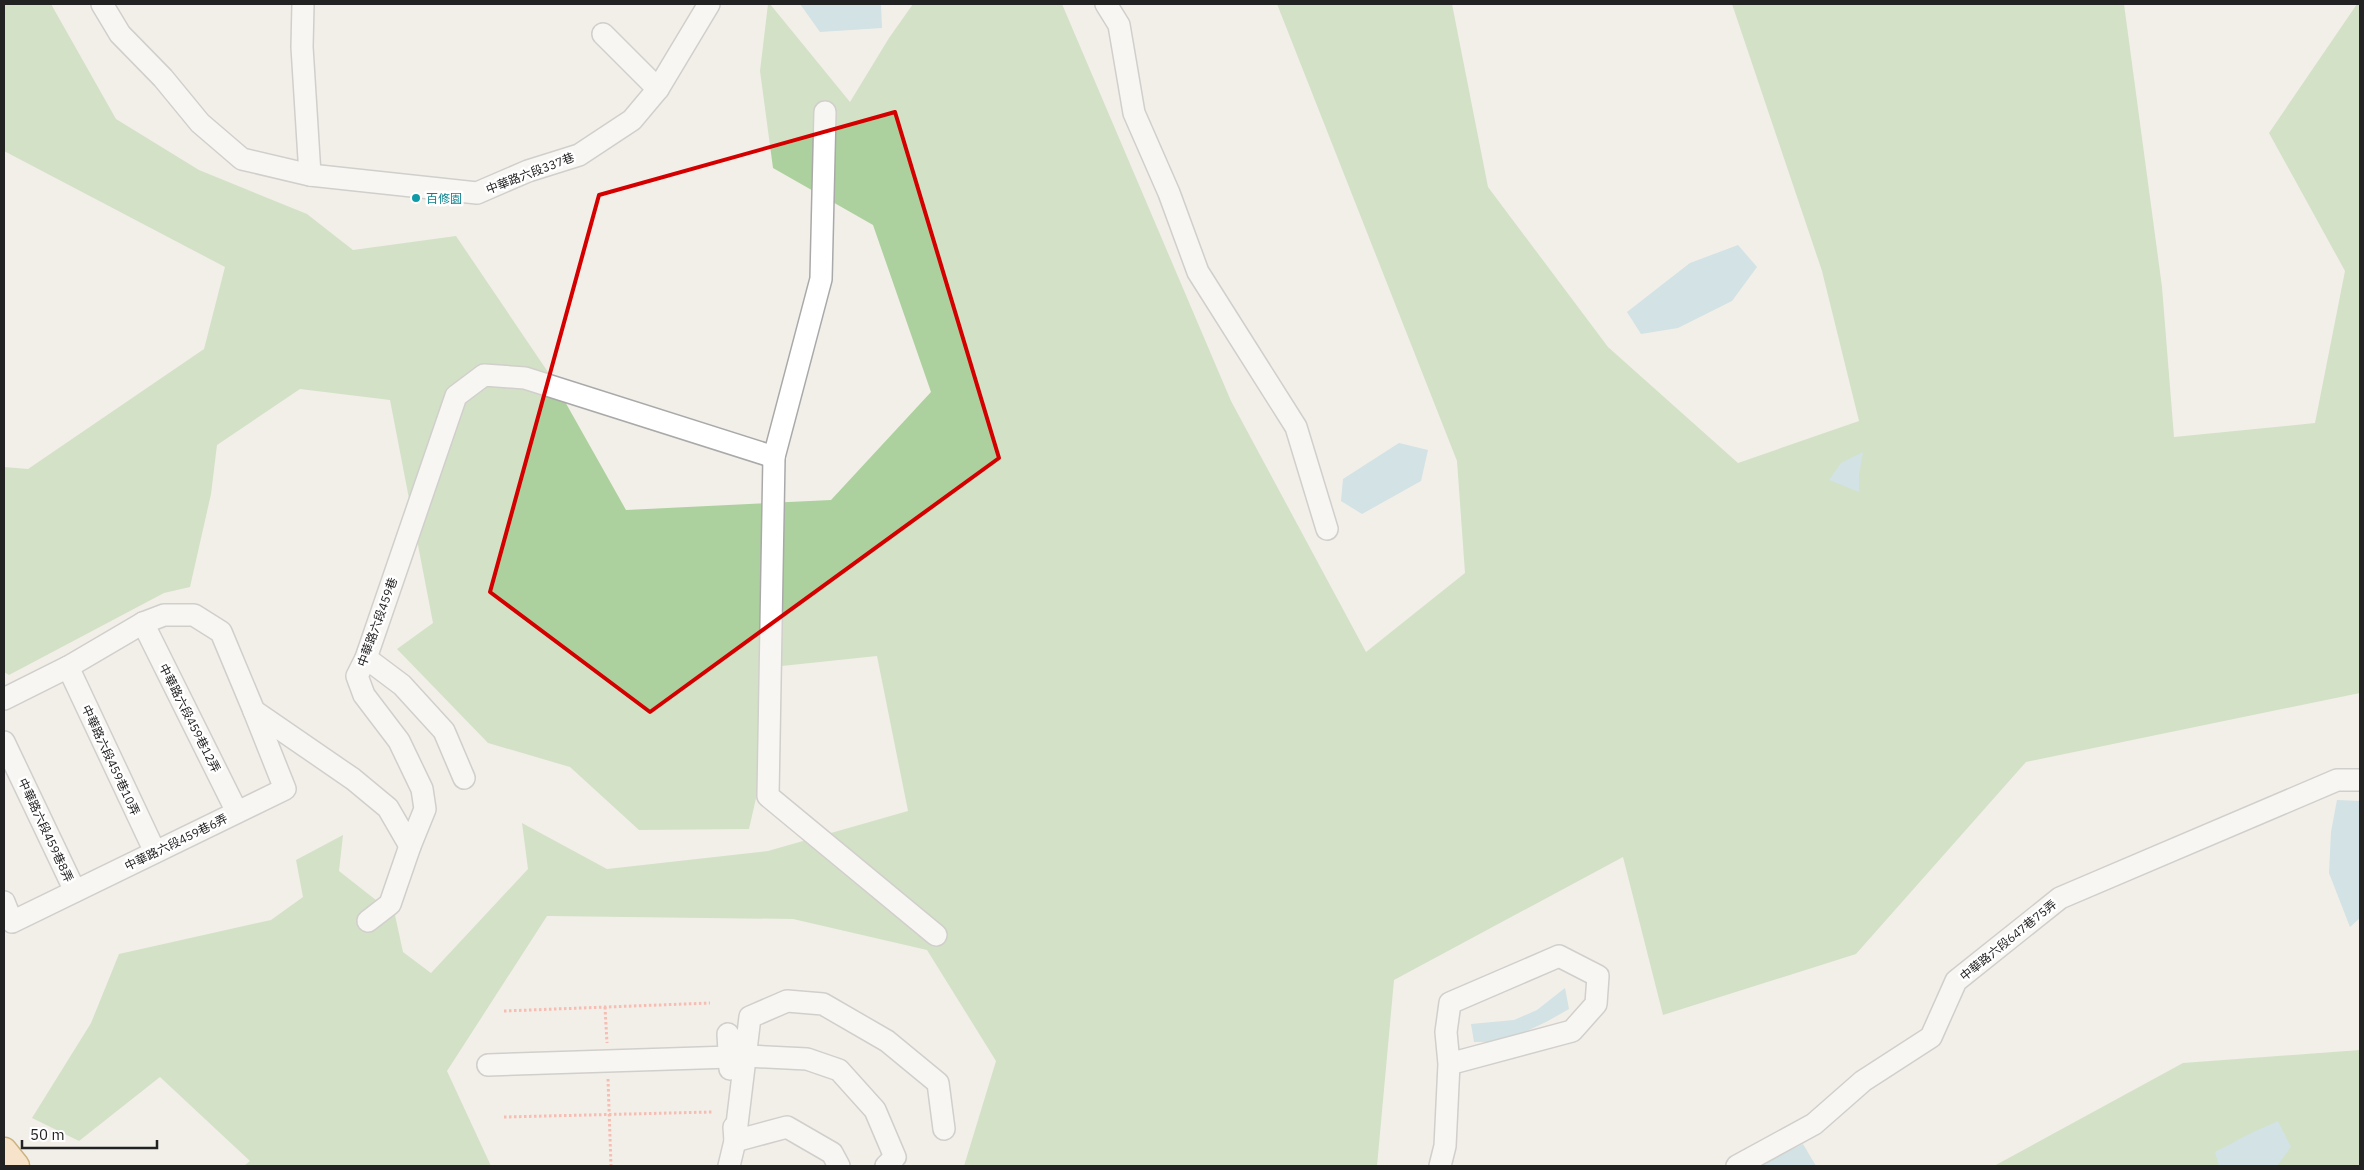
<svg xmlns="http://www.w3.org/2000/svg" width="2364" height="1170" font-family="'IBM Plex Sans','Noto Sans TC',sans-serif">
	<rect width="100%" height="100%" fill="#f2efe9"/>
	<g fill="#add19e">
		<polygon points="4,4 51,4 116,119 199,170 307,214 353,250 456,236 550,375 626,510 831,500 931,392 873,225 773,168 760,71 768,4 770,4 850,102 889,38 913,4 1062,4 1231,401 1366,652 1465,573 1457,461 1277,4 1452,4 1488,187 1608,347 1738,463 1859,421 1822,271 1732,4 2124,4 2162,287 2174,437 2315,423 2345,271 2269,133 2357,4 2360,4 2360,693 2026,762 1856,954 1663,1015 1623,857 1394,980 1377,1166 964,1166 996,1061 927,950 793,919 547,916 447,1071 491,1166 244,1166 250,1161 160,1077 79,1141 32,1118 91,1023 119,954 271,920 303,897 296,860 343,835 339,871 395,915 403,952 431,973 528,869 522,823 607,869 768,851 908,811 877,656 772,667 770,737 749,829 639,830 570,767 488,743 397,649 433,623 390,400 300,389 217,445 211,494 190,587 164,593 9,675 4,672 4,467 28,469 204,349 225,267 4,151"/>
		<polygon points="2360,1050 2360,1166 1994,1166 2183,1063"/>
	</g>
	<g fill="#aad3df">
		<polygon points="800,4 881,4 882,28 820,32"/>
		<polygon points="1738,245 1757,267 1732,301 1678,328 1641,334 1627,312 1690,263"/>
		<polygon points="1399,443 1428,450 1421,481 1362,514 1341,501 1343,479"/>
		<polygon points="1863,452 1859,475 1859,492 1829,480 1841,463"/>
		<polygon points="2337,800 2360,801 2360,918 2350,927 2329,873 2331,832"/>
		<polygon points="1565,988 1569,1009 1546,1022 1503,1042 1474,1042 1471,1024 1514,1020 1537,1010"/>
		<polygon points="2278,1121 2291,1147 2277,1166 2219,1166 2215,1152 2253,1132"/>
		<polygon points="1803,1144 1816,1166 1759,1166 1760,1165"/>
	</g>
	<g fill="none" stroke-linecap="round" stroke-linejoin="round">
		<g stroke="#a9a9a9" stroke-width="24">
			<g id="minor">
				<polyline points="102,4 120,34 163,78 200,123 242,159 310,175 477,193 528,171 579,155 632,120 658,89 709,4"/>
				<polyline points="303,4 302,47 310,175"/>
				<polyline points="1106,4 1119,25 1134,113 1169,193 1198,272 1296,427 1327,529"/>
				<polyline points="603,34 658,89"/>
				<polyline points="825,112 821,279 774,457 768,796 936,935"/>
				<polyline points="143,623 237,812"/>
				<polyline points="366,658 402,685 444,731 464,778"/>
				<polyline points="68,667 155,852"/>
				<polyline points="4,699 68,667 143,623 164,615 194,615 221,632 254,711 353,779 388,808 410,846 425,809 422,789 399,741 364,695 357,676 366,658 456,396 484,375 525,378 774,457"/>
				<polyline points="4,742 75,891"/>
				<polyline points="4,902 12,922 285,789 254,711"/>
				<polyline points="368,921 390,904 410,846"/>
				<polyline points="728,1034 730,1069"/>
				<polyline points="746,1056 807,1059 839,1070 875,1110 895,1157 886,1166"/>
				<polyline points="488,1065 730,1057"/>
				<polyline points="729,1166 735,1141 734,1127"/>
				<polyline points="839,1166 832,1153 787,1127 735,1141 750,1017 787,1001 823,1004 887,1041 938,1083 944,1129"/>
				<polyline points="1440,1166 1445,1146 1449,1064 1446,1032 1450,1003 1559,956 1598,976 1596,1004 1572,1031 1449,1064"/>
				<polyline points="1737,1166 1814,1124 1863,1081 1931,1037 1956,981 2060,898 2337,780 2360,780"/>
			</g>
		</g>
		<g stroke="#a06b00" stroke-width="29">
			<polyline id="major" points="4,1151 16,1166"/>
		</g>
		<g stroke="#fa8072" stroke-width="3" stroke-dasharray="2.5 2.5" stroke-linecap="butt">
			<polyline points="605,1007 607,1043"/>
			<polyline points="504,1011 710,1003"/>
			<polyline points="608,1079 611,1166"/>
			<polyline points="504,1117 712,1112"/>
		</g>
		<use href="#minor" stroke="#fff" stroke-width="21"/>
		<use href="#major" stroke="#fcd6a4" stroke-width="26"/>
	</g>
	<path d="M0 0H2364V1170H0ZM895,112L999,458L650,712L490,592L599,195Z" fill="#f2efe9" fill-opacity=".55" fill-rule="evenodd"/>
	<path fill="none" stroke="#d40000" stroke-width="4" stroke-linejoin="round" d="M895,112L999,458L650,712L490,592L599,195Z"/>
	<circle fill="#0f9aa8" stroke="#fff" stroke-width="2" cx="416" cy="198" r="5"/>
	<g text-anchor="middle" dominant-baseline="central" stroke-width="5" stroke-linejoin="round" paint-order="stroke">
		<g font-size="12" fill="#222" stroke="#fff">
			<text transform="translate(530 173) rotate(-21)">中華路六段337巷</text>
			<text transform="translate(377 622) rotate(-70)">中華路六段459巷</text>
			<text transform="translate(190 718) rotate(63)">中華路六段459巷12弄</text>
			<text transform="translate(111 760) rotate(65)">中華路六段459巷10弄</text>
			<text transform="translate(46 830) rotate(65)">中華路六段459巷8弄</text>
			<text transform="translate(176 842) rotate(-26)">中華路六段459巷6弄</text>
			<text transform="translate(2008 940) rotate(-39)">中華路六段647巷75弄</text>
		</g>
		<g font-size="12" fill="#0d838f" stroke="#fff" text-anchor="start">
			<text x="426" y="198">百修園</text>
		</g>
	</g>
	<rect width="2364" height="1170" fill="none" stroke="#222222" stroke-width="10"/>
	<path d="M22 1140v8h135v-8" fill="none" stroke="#222222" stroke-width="2.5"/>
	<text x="30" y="1140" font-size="15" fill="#222222" stroke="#ffffff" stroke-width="4" paint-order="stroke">50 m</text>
</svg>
